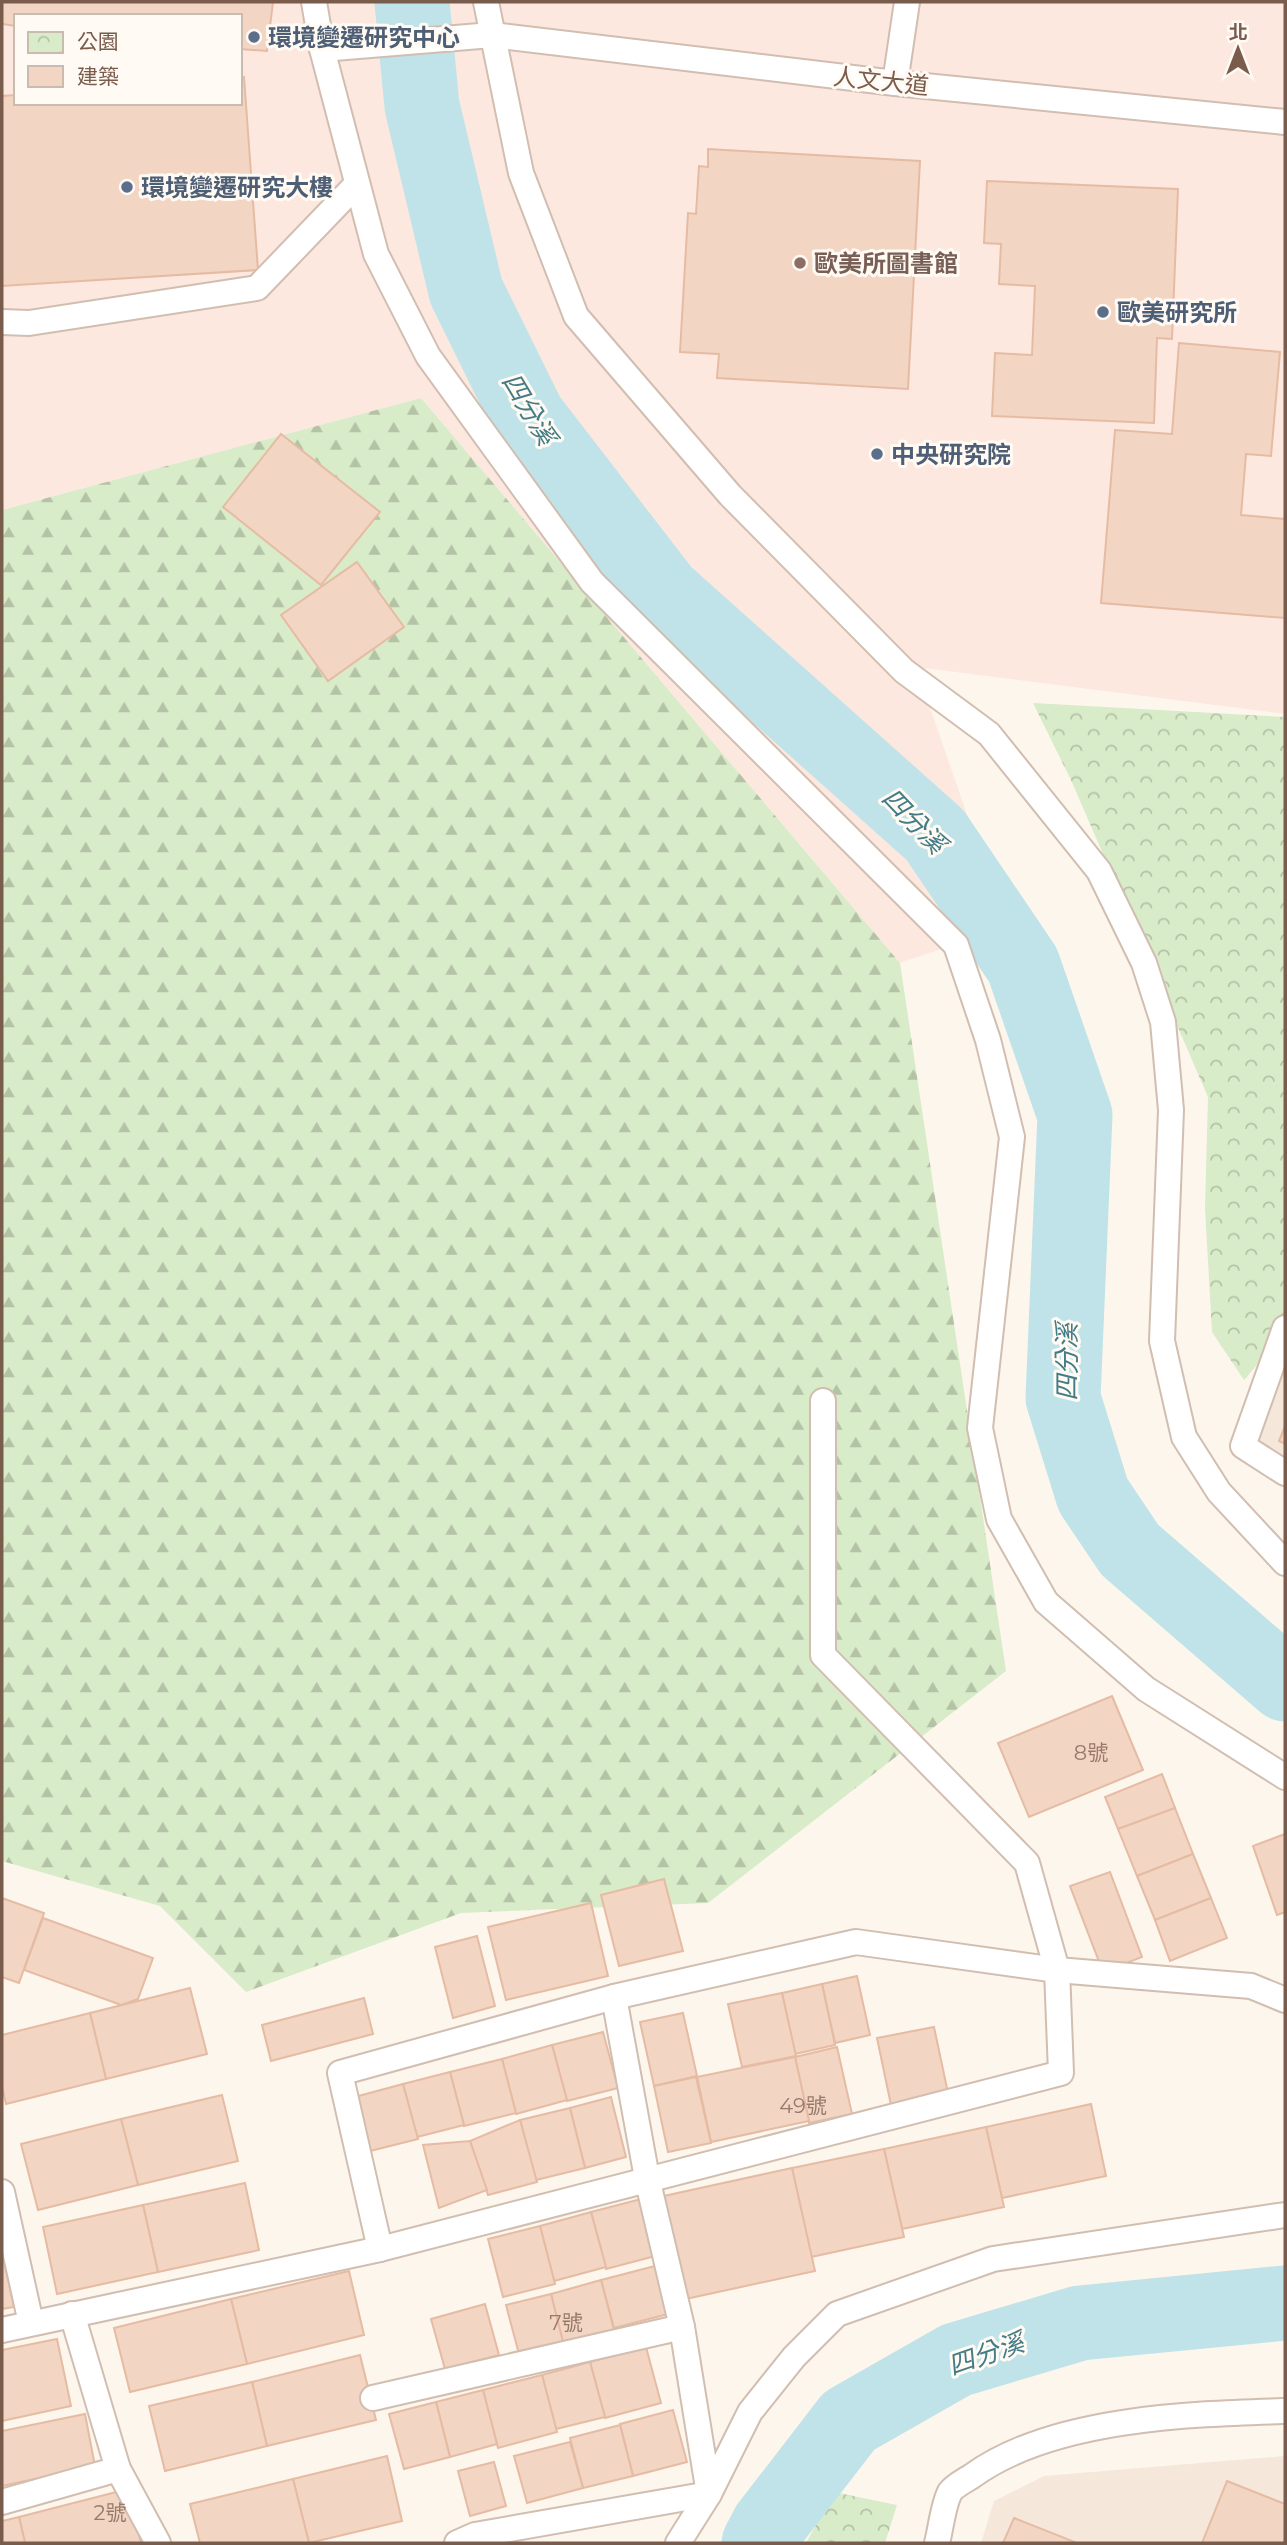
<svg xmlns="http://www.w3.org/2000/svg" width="1287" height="2545" font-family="Montserrat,'Noto Sans TC',sans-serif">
	<defs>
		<pattern id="forest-firs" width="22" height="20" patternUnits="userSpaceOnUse" patternTransform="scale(1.75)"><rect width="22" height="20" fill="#d8ecc9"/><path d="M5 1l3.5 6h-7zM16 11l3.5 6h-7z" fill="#b4c2a5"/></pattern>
		<pattern id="park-crowns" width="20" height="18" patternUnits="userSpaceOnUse" patternTransform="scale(1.75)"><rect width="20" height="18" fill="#d8ecc9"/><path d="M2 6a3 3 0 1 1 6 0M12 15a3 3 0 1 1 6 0" fill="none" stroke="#b4c2a5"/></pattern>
	</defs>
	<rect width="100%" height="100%" fill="#fdf6ec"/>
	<g fill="#f5e8da">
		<polygon points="1285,1295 1285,1476 1243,1446"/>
		<polygon points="1285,2456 1285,2543 981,2543 994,2501 1044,2476"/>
	</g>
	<path fill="#fde8e0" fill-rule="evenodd" d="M2,2H1285V714L916,667L1006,927L900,963L421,398L2,510ZM16,16H240V103H16Z"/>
	<polygon fill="url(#forest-firs)" points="421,398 900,963 1006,1671 708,1903 461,1913 246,1992 160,1906 2,1861 2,510"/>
	<g fill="url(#park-crowns)">
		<polygon points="1033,703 1285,717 1285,1305 1278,1340 1244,1380 1212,1332 1205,1208 1208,1097 1071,780"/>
		<polygon points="834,2492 897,2505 885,2543 806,2543"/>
	</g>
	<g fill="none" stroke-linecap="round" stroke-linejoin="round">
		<g stroke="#bfe3e8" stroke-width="75">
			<polyline points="412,2 422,106 466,291 528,417 664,593 935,835 1023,965 1075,1115 1063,1398 1093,1495 1130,1550 1285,1684"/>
			<polyline points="759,2543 768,2526 849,2421 956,2360 1080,2323 1285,2303"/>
		</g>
	</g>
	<g fill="#f3d5c3" stroke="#e6bba3" stroke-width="2">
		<polygon points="2,2 273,2 267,51 240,49 240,16 16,16 16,26 2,24"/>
		<polygon points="244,77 258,270 2,286 2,96 16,95 16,103 240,103 240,78"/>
		<polygon points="708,149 920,161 908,389 717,378 719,354 680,352 688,213 696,214 699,166 708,167"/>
		<polygon points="987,181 1178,189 1172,339 1157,338 1154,423 992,416 995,353 1032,355 1035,286 999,284 1001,244 984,243"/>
		<polygon points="1179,343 1280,352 1271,456 1246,454 1241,515 1285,519 1285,618 1101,603 1115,430 1172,434"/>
		<polygon points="281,434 380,512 321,585 223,507"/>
		<polygon points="357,562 404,627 328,681 281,615"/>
		<polygon points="1285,1426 1285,1444 1279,1441"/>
		<polygon points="1112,1696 1143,1770 1029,1817 998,1743"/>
		<polygon points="1162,1774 1175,1808 1118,1829 1105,1797"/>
		<polygon points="1175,1808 1193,1854 1137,1876 1118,1829"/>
		<polygon points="1285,1834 1285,1912 1277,1915 1253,1846"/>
		<polygon points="1193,1854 1211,1898 1155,1920 1137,1876"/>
		<polygon points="1110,1872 1142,1957 1103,1972 1070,1886"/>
		<polygon points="664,1879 683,1951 619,1966 601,1895"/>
		<polygon points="2,1898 44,1913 19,1983 2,1977"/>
		<polygon points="1211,1898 1227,1938 1170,1961 1155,1920"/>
		<polygon points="591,1903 608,1976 506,2000 488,1927"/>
		<polygon points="43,1918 153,1958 138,1999 121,2005 24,1970"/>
		<polygon points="477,1936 495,2006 453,2018 435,1947"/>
		<polygon points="857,1976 870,2035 835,2043 822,1984"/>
		<polygon points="822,1984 835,2045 795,2054 782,1993"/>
		<polygon points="190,1988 207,2054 106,2079 90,2013"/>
		<polygon points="782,1993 796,2056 742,2067 728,2004"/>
		<polygon points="364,1998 373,2034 271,2061 262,2025"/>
		<polygon points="90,2013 106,2079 6,2104 2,2087 2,2035"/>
		<polygon points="683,2013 697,2076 654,2086 640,2022"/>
		<polygon points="934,2027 948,2093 891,2105 877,2038"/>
		<polygon points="603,2032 618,2088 567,2101 552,2045"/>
		<polygon points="552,2045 567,2100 516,2114 502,2059"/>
		<polygon points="837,2047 852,2114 809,2123 795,2057"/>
		<polygon points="795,2057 809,2121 711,2142 697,2077"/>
		<polygon points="502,2059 516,2113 464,2126 450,2072"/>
		<polygon points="450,2072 464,2125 417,2137 403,2084"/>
		<polygon points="696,2077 711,2143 668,2152 654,2086"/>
		<polygon points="403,2084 418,2139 366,2152 351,2098"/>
		<polygon points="222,2095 238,2161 138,2185 121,2119"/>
		<polygon points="611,2097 626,2157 585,2168 570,2108"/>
		<polygon points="1091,2104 1106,2176 1002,2198 986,2127"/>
		<polygon points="570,2108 585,2168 536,2180 520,2120"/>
		<polygon points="121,2119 138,2185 38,2210 21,2144"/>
		<polygon points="520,2120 537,2182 488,2195 470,2141"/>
		<polygon points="986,2127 1004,2207 902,2229 884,2149"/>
		<polygon points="470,2141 487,2190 439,2208 423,2145"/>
		<polygon points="884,2149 904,2237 811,2257 792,2168"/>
		<polygon points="792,2168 815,2271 681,2300 659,2197"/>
		<polygon points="245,2183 259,2250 158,2272 143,2205"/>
		<polygon points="645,2198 659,2255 606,2269 591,2212"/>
		<polygon points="143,2205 158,2272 57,2294 43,2227"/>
		<polygon points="591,2212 606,2267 554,2281 540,2226"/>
		<polygon points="540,2226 555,2284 503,2297 488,2239"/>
		<polygon points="2,2251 14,2307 2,2309"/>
		<polygon points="655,2266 668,2314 614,2328 601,2280"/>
		<polygon points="349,2271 364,2335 247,2364 231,2299"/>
		<polygon points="601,2280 614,2330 563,2343 551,2294"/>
		<polygon points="551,2294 563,2342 519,2354 506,2305"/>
		<polygon points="231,2299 247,2364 130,2392 114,2328"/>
		<polygon points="485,2304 499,2355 445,2369 431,2319"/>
		<polygon points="57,2339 71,2406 2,2421 2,2350"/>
		<polygon points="646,2347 661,2403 605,2418 590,2362"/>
		<polygon points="360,2355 376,2420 267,2446 252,2382"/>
		<polygon points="590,2362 605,2417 556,2429 542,2375"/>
		<polygon points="542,2375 557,2432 498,2448 483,2390"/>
		<polygon points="252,2382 267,2446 165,2471 149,2406"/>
		<polygon points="483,2390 497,2444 450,2457 436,2402"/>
		<polygon points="436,2402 450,2457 404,2469 389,2414"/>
		<polygon points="673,2410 687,2462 633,2476 620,2424"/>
		<polygon points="85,2414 95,2466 2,2486 2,2431"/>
		<polygon points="620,2425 633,2476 583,2488 570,2438"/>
		<polygon points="570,2442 583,2488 527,2503 514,2456"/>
		<polygon points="387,2456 402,2521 309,2543 293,2479"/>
		<polygon points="494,2462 506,2506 470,2516 458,2471"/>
		<polygon points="293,2479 309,2543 200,2543 190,2504"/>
		<polygon points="1227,2481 1285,2504 1285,2543 1202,2543"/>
		<polygon points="128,2489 141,2543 25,2543 19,2517"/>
		<polygon points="19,2517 25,2543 2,2543 2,2521"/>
		<polygon points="1014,2518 1077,2543 1003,2543"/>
	</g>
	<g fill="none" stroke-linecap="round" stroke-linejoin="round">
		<g stroke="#d1beb0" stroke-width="28">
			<g id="lane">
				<polyline points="314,2 322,49 376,254 428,356 592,582 956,945 988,1040 1012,1137 980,1428 999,1519 1046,1602 1146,1689 1285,1777"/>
				<polyline points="486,2 521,173 576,316 730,495 904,671 989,734 1099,871 1144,963 1163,1022 1171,1110 1162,1341 1184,1437 1219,1492 1285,1563"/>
				<polyline points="322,49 492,35 895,83 1285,122"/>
				<polyline points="895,83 907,2"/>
				<polyline points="2,322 29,323 257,288 355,186"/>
				<polyline points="1285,1328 1243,1446 1285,1473"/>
				<polyline points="2,2192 31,2323"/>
				<polyline points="380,2249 340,2073 614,1997 856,1942 1057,1970 1251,1986 1285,2000"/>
				<polyline points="72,2314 118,2469 158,2543"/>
				<polyline points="2,2330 380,2249 1061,2073 1057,1970 1027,1863 823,1655 823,1401"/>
				<polyline points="373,2398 682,2327"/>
				<polyline points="2,2502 118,2469"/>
				<polyline points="457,2543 475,2535 709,2494 682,2327 647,2178 614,1997"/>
				<polyline points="678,2543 709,2494 750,2412 794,2357 837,2314 993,2259 1285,2215"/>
				<path d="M937,2543C941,2528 943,2505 950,2492C954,2486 966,2480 972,2476C1052,2418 1189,2414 1285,2411"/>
			</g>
		</g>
		<use href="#lane" stroke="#fff" stroke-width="24"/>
	</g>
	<g fill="#5c6f8a" stroke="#fffaf3" stroke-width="2.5">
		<circle cx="254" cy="37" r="7"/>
		<circle cx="127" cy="187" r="7"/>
		<circle cx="1103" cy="312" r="7"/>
		<circle cx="877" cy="454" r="7"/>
	</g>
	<circle fill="#8d6e63" stroke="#fffaf3" stroke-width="2.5" cx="800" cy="263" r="7"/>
	<g text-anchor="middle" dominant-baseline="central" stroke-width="6" stroke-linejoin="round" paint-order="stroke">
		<g font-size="21" fill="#987a6a">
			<text x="1091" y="1752">8號</text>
			<text x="803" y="2105">49號</text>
			<text x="566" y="2322">7號</text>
			<text x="110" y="2512">2號</text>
		</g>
		<g font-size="24" font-weight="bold" fill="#4e5e75" stroke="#fffaf3" text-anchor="start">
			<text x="268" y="37">環境變遷研究中心</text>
			<text x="141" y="187">環境變遷研究大樓</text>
			<text x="1117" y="312">歐美研究所</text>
			<text x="891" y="454">中央研究院</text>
		</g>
		<g font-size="24" fill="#7a5c4d" stroke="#fffaf3">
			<text transform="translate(881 81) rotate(6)">人文大道</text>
		</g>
		<g font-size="24" font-weight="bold" fill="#785e54" stroke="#fffaf3" text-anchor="start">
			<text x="814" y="263">歐美所圖書館</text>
		</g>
		<g font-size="26" font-style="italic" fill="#437c86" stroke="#fffaf3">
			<text transform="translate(529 409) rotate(59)">四分溪</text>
			<text transform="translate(914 821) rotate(46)">四分溪</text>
			<text transform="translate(1067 1362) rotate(-90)">四分溪</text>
			<text transform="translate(986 2354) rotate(-19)">四分溪</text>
		</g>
	</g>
	<rect width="1287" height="2545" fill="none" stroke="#7a5c4d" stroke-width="7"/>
	<rect x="14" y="14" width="228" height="91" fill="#fffaf3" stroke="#cabbb1" stroke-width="2"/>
	<rect x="28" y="32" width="35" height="21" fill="url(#park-crowns)" stroke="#cabbb1" stroke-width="2"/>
	<text x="77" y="49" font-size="21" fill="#7a5c4d">公園</text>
	<rect x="28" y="66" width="35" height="21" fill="#f3d5c3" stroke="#cabbb1" stroke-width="2"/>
	<text x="77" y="84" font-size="21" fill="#7a5c4d">建築</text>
	<g transform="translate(1238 49)" stroke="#fffaf3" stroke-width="5" paint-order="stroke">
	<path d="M0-5L12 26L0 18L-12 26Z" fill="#7a5c4d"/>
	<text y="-10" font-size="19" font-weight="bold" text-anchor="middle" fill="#7a5c4d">北</text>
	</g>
</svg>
